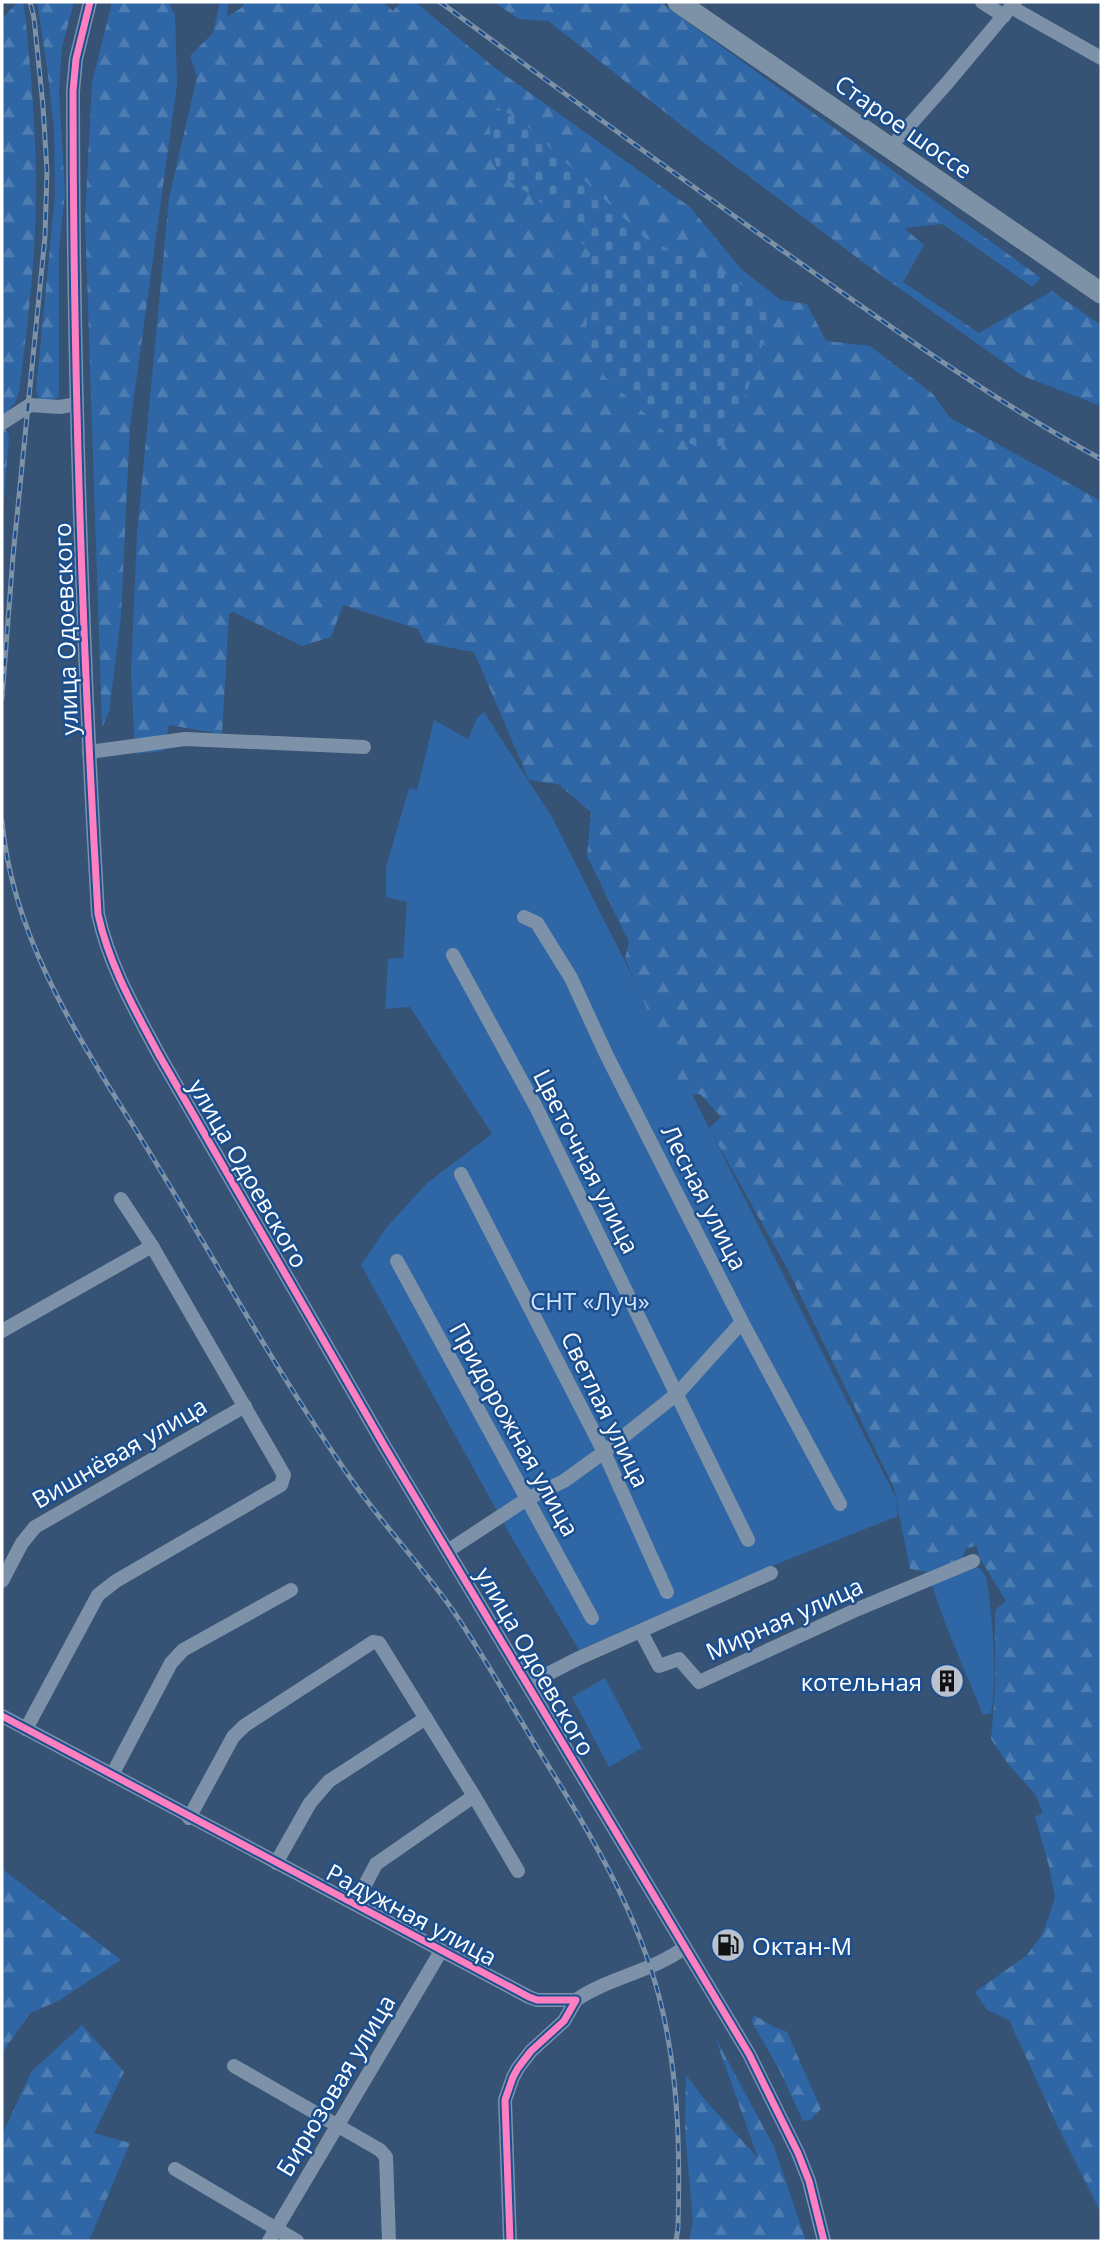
<svg xmlns="http://www.w3.org/2000/svg" width="1103" height="2243" font-family="'Open Sans',sans-serif">
	<defs>
		<pattern id="forest-firs" width="22" height="20" patternUnits="userSpaceOnUse" patternTransform="scale(1.75)"><rect width="22" height="20" fill="#2f66a5"/><path d="M5 1l3.5 6h-7zM16 11l3.5 6h-7z" fill="#4e7db2"/></pattern>
		<pattern id="cemetery-stones" width="16" height="16" patternUnits="userSpaceOnUse" patternTransform="scale(1.75)"><rect width="16" height="16" fill="#2f66a5"/><path d="M2 7V4a2 2 0 0 1 4 0v3zM10 15v-3a2 2 0 0 1 4 0v3z" fill="#4e7db2"/></pattern>
	</defs>
	<rect width="100%" height="100%" fill="#365274"/>
	<g fill="#2f66a5">
		<polygon points="484,712 552,817 896,1498 898,1516 777,1564 579,1650 513,1540 361,1265 386,1228 427,1183 492,1134 410,1007 385,1009 388,959 403,958 407,902 386,897 386,867 409,788 417,790 434,720 468,739 477,718"/>
		<path d="M971,1567L980,1568L986,1577C992,1607 998,1683 991,1713L983,1715L947,1628L931,1583Z"/>
		<polygon points="605,1678 642,1748 609,1767 572,1697"/>
	</g>
	<g fill="url(#forest-firs)">
		<path d="M18,2H23L25,14C31,72 36,130 36,189C36,257 28,324 19,391L15,403L2,417V19Z"/>
		<polygon points="37,2 74,2 62,47 59,92 65,193 59,250 59,397 45,403 39,400 36,390 55,195 54,128 47,68"/>
		<polygon points="112,2 168,2 175,14 177,84 130,426 121,616 109,712 102,727 85,217 92,83"/>
		<polygon points="220,2 228,2 227,17 244,6 244,2 383,2 393,11 401,2 415,2 495,68 690,207 741,269 781,300 807,304 826,341 870,346 933,394 949,417 1101,501 1101,2213 1057,2125 1009,2020 987,2010 975,1992 1027,1955 1043,1933 1055,1898 1049,1866 1035,1817 1043,1813 1035,1794 1008,1764 991,1739 995,1691 995,1610 1006,1601 979,1557 977,1546 966,1548 960,1563 934,1573 910,1569 894,1488 788,1270 709,1128 721,1117 700,1094 684,1095 625,958 629,942 587,856 591,812 558,784 529,780 474,652 425,643 418,629 343,605 331,637 302,646 233,612 229,614 222,734 169,725 163,751 135,754 131,672 137,534 169,198 197,77 190,56 213,33"/>
		<polygon points="494,2 660,2 1041,278 1032,287 943,224 904,228 924,245 903,282 979,333 1052,291 1101,325 1101,406 1023,376 864,263 694,135 548,21 519,19"/>
		<polygon points="2,422 9,436 2,525"/>
		<polygon points="2,1869 121,1960 58,2001 30,2013 2,2053"/>
		<polygon points="754,2015 772,2026 787,2032 821,2109 810,2120 803,2121 780,2071 752,2022"/>
		<polygon points="82,2025 124,2072 94,2133 130,2143 89,2241 2,2241 2,2135 31,2072"/>
		<polygon points="715,2037 774,2147 806,2241 689,2241 693,2222 685,2132 686,2075 706,2101 758,2158"/>
	</g>
	<path fill="url(#cemetery-stones)" d="M499,108L523,122L646,239L728,275L772,308C759,360 743,410 717,456L665,432L604,376L586,335L590,253L562,217L497,172L487,113Z"/>
	<g fill="none" stroke-linecap="round" stroke-linejoin="round">
		<g stroke="#7d92a8" stroke-width="14">
			<path d="M90,2L76,59L73,91C73,365 82,640 98,914C109,965 135,1010 159,1055L385,1447L749,2054L798,2153L809,2181L824,2241"/>
			<polyline points="982,2 1004,16"/>
			<polyline points="1011,7 1101,58"/>
			<polyline points="899,137 948,82 1015,2"/>
			<polyline points="2,423 30,405 60,407 77,404"/>
			<polyline points="89,752 185,739 364,747"/>
			<polyline points="524,917 537,923 571,978 607,1056 742,1322 840,1504"/>
			<polyline points="453,955 536,1107 748,1540"/>
			<polyline points="461,1174 604,1452 667,1592"/>
			<polyline points="397,1261 592,1618"/>
			<polyline points="2,1331 152,1246"/>
			<polyline points="449,1550 527,1499 564,1481 604,1452 678,1393 742,1322"/>
			<polyline points="2,1581 22,1543 35,1527 245,1406"/>
			<polyline points="641,1632 659,1666 679,1659 699,1682 858,1609 973,1561"/>
			<polyline points="528,1684 577,1659 771,1573"/>
			<polyline points="2,1716 529,1997 537,2000 576,2000 564,2021 531,2051 518,2068 513,2077 505,2100 510,2241"/>
			<polyline points="26,1729 98,1595 116,1581 281,1485 284,1475 152,1246 121,1199"/>
			<polyline points="112,1775 171,1663 183,1650 291,1590"/>
			<polyline points="189,1818 233,1737 244,1726 373,1642 379,1643 474,1796 518,1871"/>
			<polyline points="276,1863 310,1803 329,1781 426,1718"/>
			<polyline points="355,1904 376,1864 474,1796"/>
			<path d="M576,2000C610,1977 651,1972 684,1948"/>
			<polyline points="234,2066 380,2150 386,2157 389,2241"/>
			<polyline points="175,2169 297,2241"/>
			<polyline points="269,2241 441,1951"/>
		</g>
		<polyline stroke="#7e92a7" stroke-width="21" points="678,2 1101,293"/>
		<g stroke="#7e92a7" stroke-width="5">
			<g id="rail">
				<path d="M440,2C558,89 676,175 796,260C895,330 994,401 1101,459"/>
				<polyline points="2,698 13,556 45,237 47,171 43,106 34,18 30,2"/>
				<path d="M2,821C13,945 87,1050 150,1153C216,1262 278,1374 351,1479C383,1525 422,1566 454,1612C482,1653 507,1698 533,1741C586,1826 641,1914 663,2013C679,2084 680,2156 678,2228L676,2241"/>
			</g>
		</g>
		<use href="#rail" stroke="#1b4f8f" stroke-width="2.5" stroke-dasharray="8" stroke-linecap="butt"/>
		<g stroke="#1b4f8f" stroke-width="11">
			<g id="cycleway">
				<path d="M90,2L76,59L73,91C73,365 82,640 98,914C109,965 135,1010 159,1055L385,1447L749,2054L798,2153L809,2181L824,2241"/>
				<polyline points="2,1716 529,1997 537,2000 576,2000 564,2021 531,2051 518,2068 513,2077 505,2100 510,2241"/>
			</g>
		</g>
		<use href="#cycleway" stroke="#ff80c0" stroke-width="7"/>
	</g>
	<defs>
		<g id="building-disc" transform="scale(1.75)"><circle r="9.5" fill="#b9c2ce" stroke="#1b4f8f"/><path d="M-4-6H4V6H1V3H-1V6H-4ZM-2.5-4.3h1.7v1.8h-1.7ZM.8-4.3h1.7v1.8H.8ZM-2.5-1h1.7V.8h-1.7ZM.8-1h1.7V.8H.8Z" fill="#111"/></g>
		<g id="fuel-disc" transform="scale(1.75)"><circle r="9.5" fill="#b9c2ce" stroke="#1b4f8f"/><path d="M-5.5-6h7V0h2V4h1.3V-2.5L3-4.5l.8-.8L6-3V5H2.5V1h-1V6h-7ZM-4.2-4.7v3.2H.2V-4.7Z" fill="#111"/></g>
	</defs>
	<g fill-rule="evenodd">
		<use href="#building-disc" x="947" y="1681"/>
		<use href="#fuel-disc" x="728" y="1945"/>
	</g>
	<g text-anchor="middle" dominant-baseline="central" stroke-width="5" stroke-linejoin="round" paint-order="stroke">
		<g font-size="24" fill="#fff" stroke="#1b4f8f">
			<text transform="translate(904 126) rotate(35)">Старое шоссе</text>
			<text transform="translate(65 629) rotate(-92)">улица Одоевского</text>
			<text transform="translate(587 1161) rotate(63)">Цветочная улица</text>
			<text transform="translate(249 1173) rotate(60)">улица Одоевского</text>
			<text transform="translate(705 1197) rotate(63)">Лесная улица</text>
			<text transform="translate(606 1409) rotate(64)">Светлая улица</text>
			<text transform="translate(515 1429) rotate(61)">Придорожная улица</text>
			<text transform="translate(119 1452) rotate(-30)">Вишнёвая улица</text>
			<text transform="translate(784 1618) rotate(-24)">Мирная улица</text>
			<text transform="translate(536 1661) rotate(60)">улица Одоевского</text>
			<text transform="translate(412 1914) rotate(28)">Радужная улица</text>
			<text transform="translate(335 2085) rotate(-59)">Бирюзовая улица</text>
		</g>
		<g font-size="24" fill="#cfe3fa" stroke="#1b4f8f">
			<text x="590" y="1300">СНТ «Луч»</text>
		</g>
		<g font-size="24" fill="#fff" stroke="#1b4f8f" text-anchor="end">
			<text x="922" y="1681">котельная</text>
			<text x="752" y="1945" text-anchor="start">Октан-М</text>
		</g>
	</g>
	<rect width="1103" height="2243" fill="none" stroke="#ffffff" stroke-width="7"/>
</svg>
